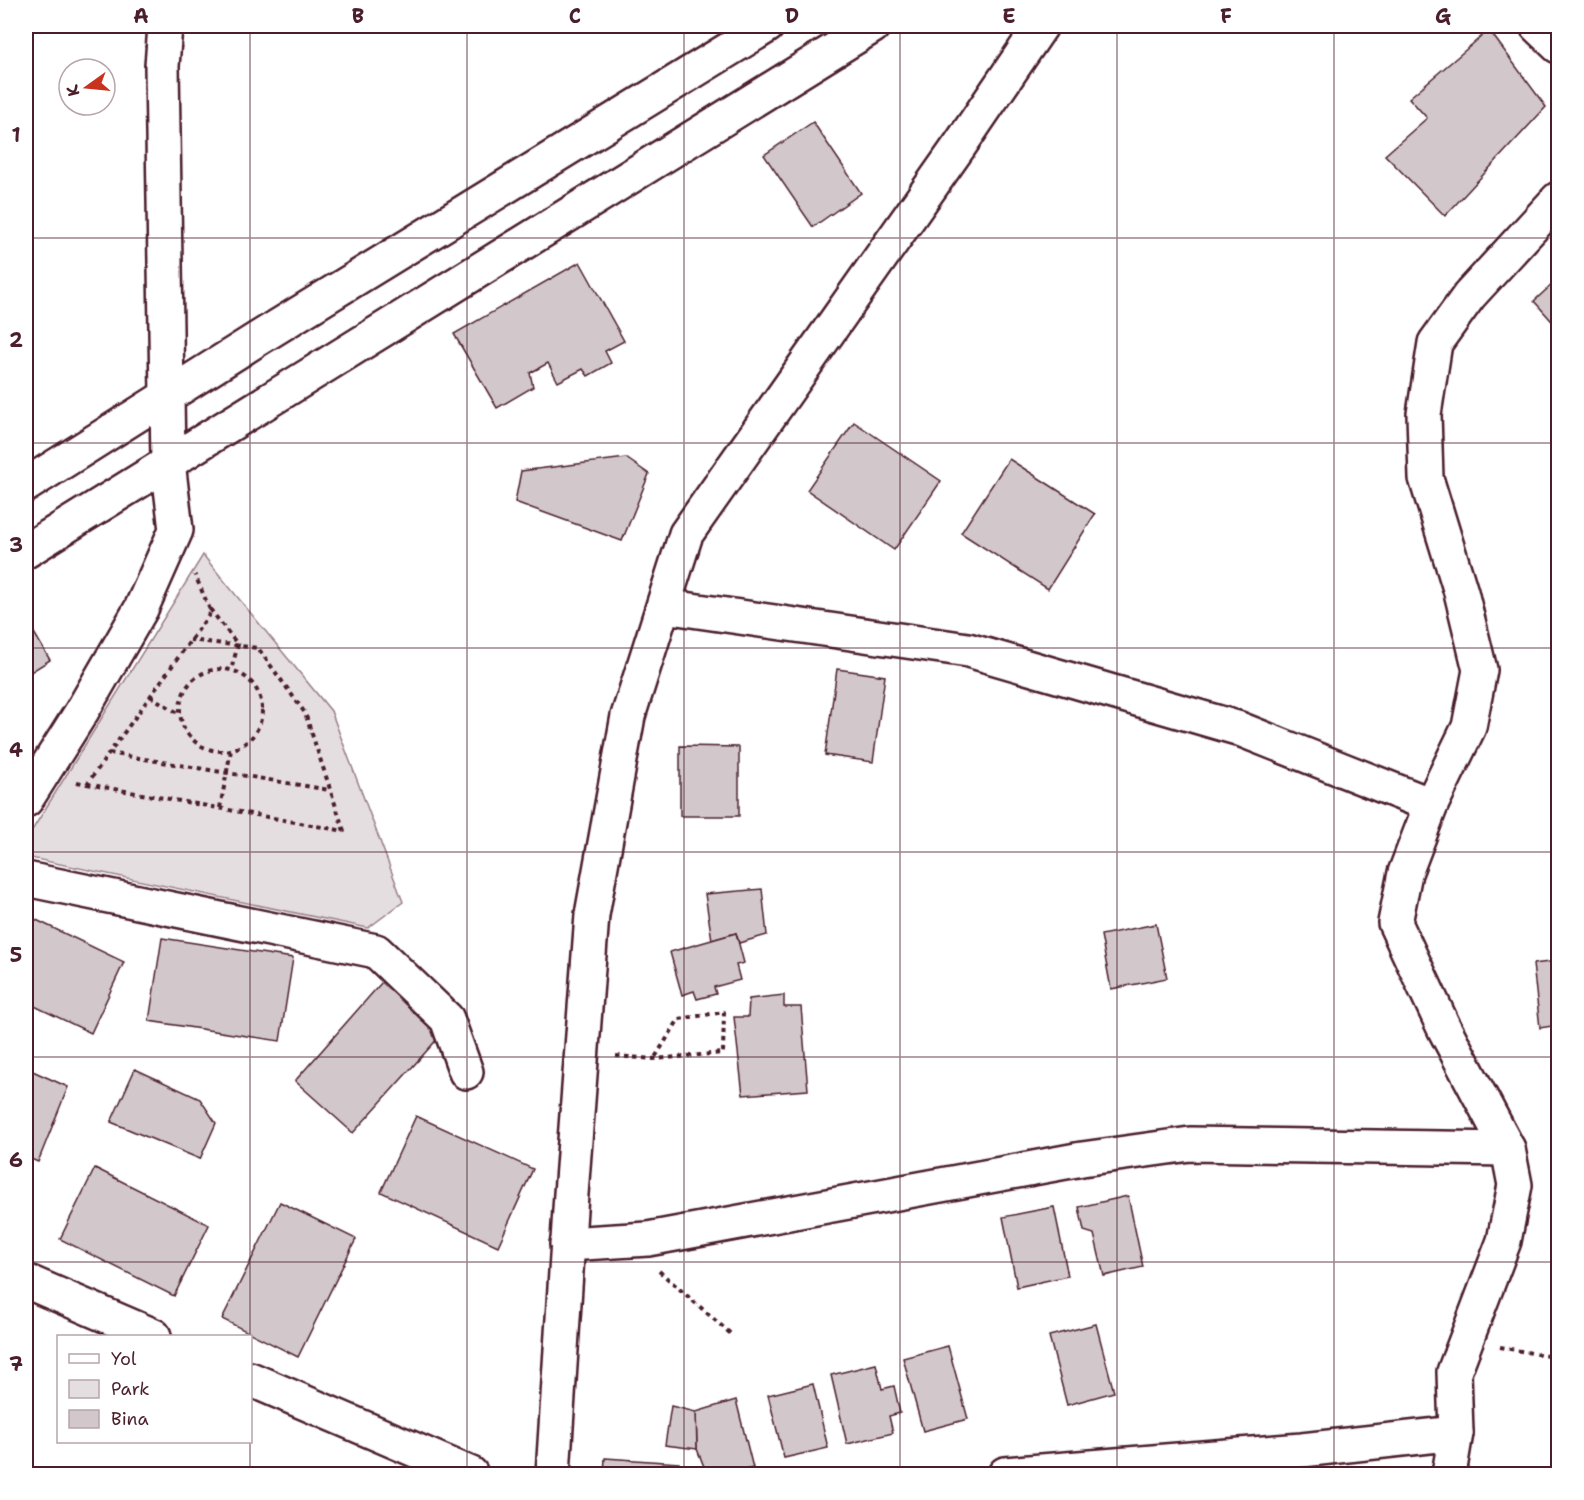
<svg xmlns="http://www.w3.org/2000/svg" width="1584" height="1500" font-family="'Shantell Sans',sans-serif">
	<rect width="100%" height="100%" fill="#fff"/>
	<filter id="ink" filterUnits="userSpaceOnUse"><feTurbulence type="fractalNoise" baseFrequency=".0167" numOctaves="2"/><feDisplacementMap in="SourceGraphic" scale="12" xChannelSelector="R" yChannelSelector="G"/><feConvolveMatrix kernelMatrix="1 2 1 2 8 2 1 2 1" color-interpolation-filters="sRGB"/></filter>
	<g filter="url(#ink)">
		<polygon fill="#e5dee0" stroke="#987e86" stroke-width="1.5" points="203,555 331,711 403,902 368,928 26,857 26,840"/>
		<g fill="#d2c7cb" stroke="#4a1f2b" stroke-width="1.5">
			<polygon points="1489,30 1546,107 1445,216 1385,155 1427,118 1409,98"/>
			<polygon points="813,122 861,193 813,227 764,155"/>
			<polygon points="580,262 624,341 605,351 611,363 588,376 583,369 558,382 548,363 530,373 533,387 497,408 454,334"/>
			<polygon points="1558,279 1558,328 1534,301"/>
			<polygon points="854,422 941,481 894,550 807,490"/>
			<polygon points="626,458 649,474 622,541 515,502 521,471"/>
			<polygon points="1009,459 1095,514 1048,589 961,533"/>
			<polygon points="26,619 50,660 26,675"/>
			<polygon points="837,669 885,676 873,762 825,755"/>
			<polygon points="680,746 739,747 739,816 680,816"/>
			<polygon points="762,889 767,935 739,943 736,933 712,940 705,894"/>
			<polygon points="26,915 124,962 91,1033 26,1002"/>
			<polygon points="1156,924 1167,978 1111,989 1101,935"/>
			<polygon points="736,933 744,963 736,965 740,980 714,987 716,994 697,999 694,991 682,995 670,952"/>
			<polygon points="162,938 293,958 280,1041 149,1021"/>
			<polygon points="1558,961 1558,1025 1540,1028 1533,964"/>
			<polygon points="382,982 441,1035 353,1133 295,1081"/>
			<polygon points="784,995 784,1007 801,1007 808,1090 743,1095 734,1017 748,1017 749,999"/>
			<polygon points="26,1068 68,1087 38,1162 26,1157"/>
			<polygon points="135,1069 200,1099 216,1123 200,1159 111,1122"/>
			<polygon points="416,1116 533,1169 498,1246 381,1192"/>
			<polygon points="95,1168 209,1225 174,1296 60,1239"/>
			<polygon points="1128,1196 1143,1267 1104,1276 1094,1234 1084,1231 1079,1207"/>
			<polygon points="280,1202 356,1239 298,1357 222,1319"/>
			<polygon points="1054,1207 1068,1276 1017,1287 1003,1217"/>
			<polygon points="1096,1324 1114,1392 1067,1405 1049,1336"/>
			<polygon points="948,1346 968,1419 923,1431 903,1358"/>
			<polygon points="876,1364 882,1389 894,1386 900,1413 889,1416 893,1433 847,1444 831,1375"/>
			<polygon points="813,1384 828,1448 784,1458 768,1395"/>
			<polygon points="736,1400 753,1468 726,1474 707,1474 697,1449 696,1412"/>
			<polygon points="671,1406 696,1412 697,1449 665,1445"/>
			<polygon points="605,1458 679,1463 679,1474 604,1474"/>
		</g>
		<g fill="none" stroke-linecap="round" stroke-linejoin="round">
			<g stroke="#4a1f2b" stroke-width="38">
				<g id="minor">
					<polyline points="664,606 968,650 1237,728 1431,805"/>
					<polyline points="26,800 82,711 141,609 176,530 168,462 162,66 165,26"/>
					<polyline points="26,879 376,951 447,1019 466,1072"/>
					<polyline points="567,1244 648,1239 1082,1159 1190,1144 1508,1149"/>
					<polyline points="26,1281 154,1336"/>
					<polyline points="250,1379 471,1474"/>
					<polyline points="553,1474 571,1194 592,915 628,716 686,534 960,145 1041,26"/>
					<polyline points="1005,1474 1302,1450 1456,1433"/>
					<polyline points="1449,1474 1456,1433 1454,1372 1504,1241 1515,1185 1508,1149 1444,1028 1395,923 1405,873 1431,805 1469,727 1480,670 1461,592 1426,478 1424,414 1435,343 1469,296 1558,199"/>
				</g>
			</g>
			<g stroke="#4a1f2b" stroke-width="38">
				<g id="major">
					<polyline points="1537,26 1558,46"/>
					<polyline points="26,485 259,338 767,26"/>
					<polyline points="26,551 873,26"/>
				</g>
			</g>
			<g stroke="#4a1f2b" stroke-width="4" stroke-dasharray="4.5 4.5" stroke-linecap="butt">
				<polyline points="210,609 238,645 231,670"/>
				<circle cx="221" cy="710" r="41"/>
				<polyline points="150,696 180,714"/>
				<polyline points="109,753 329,790"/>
				<polyline points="77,782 87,784 211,612 195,575"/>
				<polyline points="87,784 344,831 305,713 258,648 190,640"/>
				<polyline points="220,808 231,750"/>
				<polyline points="616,1056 654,1059 723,1053 724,1012 679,1019 654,1059"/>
				<polyline points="659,1271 732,1335"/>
				<polyline points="1500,1347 1558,1358"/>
			</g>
			<use href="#minor" stroke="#fff" stroke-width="33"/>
			<use href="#major" stroke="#fff" stroke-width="33"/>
		</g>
	</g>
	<path fill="none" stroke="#4a1f2b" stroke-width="1.5" stroke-opacity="0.55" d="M250,26V1336M467,26V1474M684,26V1474M900,26V1474M1117,26V1474M1334,26V1474M26,238H1558M26,443H1558M26,648H1558M26,852H1558M26,1057H1558M26,1262H1558M250,1442V1474"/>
	<rect width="1584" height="1500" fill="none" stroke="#fff" stroke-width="66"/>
	<rect x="57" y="1335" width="195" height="108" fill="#ffffff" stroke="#b7a5aa" stroke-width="1.5"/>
	<rect x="69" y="1354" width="30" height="9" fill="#ffffff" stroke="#b7a5aa" stroke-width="1.5"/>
	<text x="111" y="1365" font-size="18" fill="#4a1f2b">Yol</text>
	<rect x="69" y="1380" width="30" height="18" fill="#e5dee0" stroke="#b7a5aa" stroke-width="1.5"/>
	<text x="111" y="1395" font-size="18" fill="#4a1f2b">Park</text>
	<rect x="69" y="1410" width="30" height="18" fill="#d2c7cb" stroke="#b7a5aa" stroke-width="1.5"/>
	<text x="111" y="1425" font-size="18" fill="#4a1f2b">Bina</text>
	<g transform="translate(87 87) rotate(255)"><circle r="28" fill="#ffffff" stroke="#b7a5aa" stroke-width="1.5"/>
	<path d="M0-4.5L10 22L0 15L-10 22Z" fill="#c8321e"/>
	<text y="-9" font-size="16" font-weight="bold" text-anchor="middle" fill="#4a1f2b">K</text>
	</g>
	<rect x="33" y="33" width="1518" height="1434" fill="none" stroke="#4a1f2b" stroke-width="2"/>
	<g font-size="20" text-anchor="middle" font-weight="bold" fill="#4a1f2b">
		<text x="141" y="23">A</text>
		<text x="358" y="23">B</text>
		<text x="575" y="23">C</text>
		<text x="792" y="23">D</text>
		<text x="1009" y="23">E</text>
		<text x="1226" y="23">F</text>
		<text x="1443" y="23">G</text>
		<text x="16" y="142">1</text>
		<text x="16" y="347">2</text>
		<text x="16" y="552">3</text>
		<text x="16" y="757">4</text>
		<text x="16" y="962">5</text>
		<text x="16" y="1167">6</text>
		<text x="16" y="1371">7</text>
	</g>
</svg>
